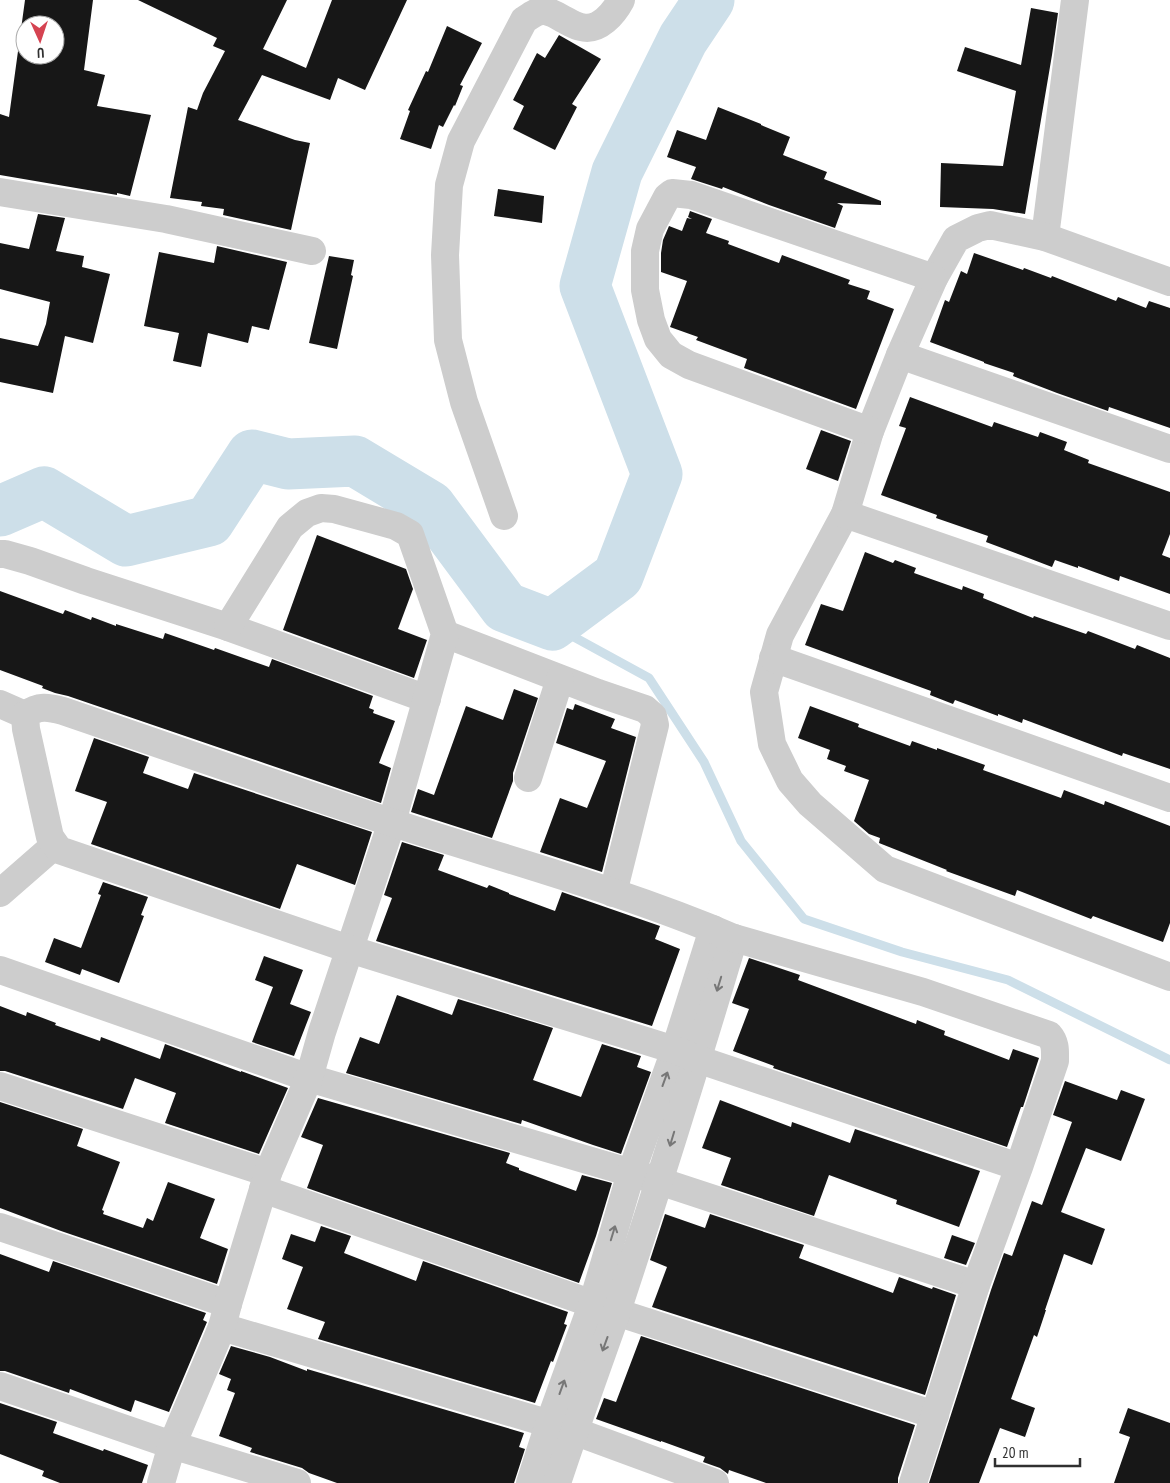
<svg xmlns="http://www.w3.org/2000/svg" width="1170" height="1483" font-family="'PT Sans Narrow',sans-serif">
	<rect width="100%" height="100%" fill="#fff"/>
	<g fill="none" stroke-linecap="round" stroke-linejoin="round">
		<polyline stroke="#cddfe9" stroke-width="9" points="552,625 649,678 704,762 741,841 804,919 902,952 1008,980 1170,1060"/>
		<polyline stroke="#cddfe9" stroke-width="51" points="0,511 44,492 126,541 209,521 252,455 288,464 355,461 430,506 505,607 552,625 618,576 657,474 585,286 617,172 683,39 709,0"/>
	</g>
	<g fill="#171717" fill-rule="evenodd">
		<path d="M25,0H93L84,70L105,75L97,106L151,115L130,196L117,193V195L0,175V114L9,117ZM25,25H55V55H25Z"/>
		<polygon points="138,0 287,0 263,49 306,68 332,0 407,0 365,90 338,78 330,100 262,75 238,120 295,140 310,143 291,230 223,215 224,209 201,206 202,202 170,198 188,107 197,110 203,93 225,51 213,46 217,38"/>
		<polygon points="1031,8 1058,13 1052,55 1025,214 993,209 940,207 941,163 1003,166 1016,91 957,71 965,47 1021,65"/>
		<polygon points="447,26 482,43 460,85 463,86 455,106 454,105 443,127 439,125 431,149 400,139 410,111 408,110 426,71 428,72"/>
		<polygon points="559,35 601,59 572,104 577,107 555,150 513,129 524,106 513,100 537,53 545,58"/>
		<polygon points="718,107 761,124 761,125 790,137 783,155 827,172 824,179 881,201 881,205 837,203 843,206 835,228 769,205 723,187 722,189 691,179 696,167 667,157 677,130 706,140"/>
		<polygon points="498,189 544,196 542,223 494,216"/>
		<polygon points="690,211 712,219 706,233 729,241 728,244 779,263 782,255 850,280 848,284 870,291 867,299 894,309 856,409 744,368 747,359 696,340 698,337 670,327 687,281 661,272 661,253 663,240 669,226 682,231 687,218 692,219 688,217"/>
		<polygon points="38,214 65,218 56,251 84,256 82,267 110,274 93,343 65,336 53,393 0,382 0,338 38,346 46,324 50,302 0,289 0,243 29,249"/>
		<polygon points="217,246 287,262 269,330 252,326 248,343 208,333 201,367 173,361 179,333 144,326 159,252 214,263"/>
		<polygon points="974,253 1023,270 1024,268 1051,278 1052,276 1116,301 1118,297 1146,308 1149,301 1170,308 1170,428 1109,407 1108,411 1057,393 1013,376 1014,373 984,363 984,362 930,342 945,300 949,302 961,271 967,274"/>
		<polygon points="329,256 354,260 351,275 353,276 337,349 309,343"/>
		<polygon points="910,397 992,427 994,422 1038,437 1040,432 1067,442 1064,450 1089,460 1088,463 1170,492 1170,534 1162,555 1170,558 1170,594 1120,576 1119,581 1078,566 1078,568 1055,560 1052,567 986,542 988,536 936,518 937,515 881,495 906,428 899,426"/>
		<polygon points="821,430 851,441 838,481 806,469"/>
		<polygon points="317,535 406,569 413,589 398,629 427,640 414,678 283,630"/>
		<polygon points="865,552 893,563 895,560 916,568 914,573 962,590 963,586 984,594 983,598 1033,618 1034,616 1086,634 1088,631 1135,649 1137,645 1170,658 1170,769 1123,753 1122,756 1023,719 1022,723 998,714 998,716 955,700 953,704 930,695 931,691 805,645 821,604 843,611"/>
		<polygon points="0,591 63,614 65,610 91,620 92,617 116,626 116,624 163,639 165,633 214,650 215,648 269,667 272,659 373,696 369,708 374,710 373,713 395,721 379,763 391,768 381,803 68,696 55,693 42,688 43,686 0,670"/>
		<polygon points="514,689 538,698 513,773 513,781 492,838 411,812 418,789 434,795 466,706 503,720"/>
		<polygon points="575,704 615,719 611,728 636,737 602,872 540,852 560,798 587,808 606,761 556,743 567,708 573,710"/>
		<polygon points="810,706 859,724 858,727 910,746 912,741 937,750 937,748 985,765 983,770 1061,798 1064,790 1104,805 1105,801 1170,826 1170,923 1163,942 1093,916 1091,919 1017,890 1015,896 946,871 947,870 879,843 880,838 869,834 854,821 869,780 844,771 846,766 827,759 830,750 798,738"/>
		<polygon points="94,738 149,757 143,773 188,789 194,773 372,832 355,885 297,864 280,909 91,844 107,802 75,791"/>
		<polygon points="402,842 444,855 438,870 487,888 489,885 509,893 509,894 555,911 562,892 660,926 655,939 680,949 652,1026 376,941 392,898 384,895"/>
		<polygon points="103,882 148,897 141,915 144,916 119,983 82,969 80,975 45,962 54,938 81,948 101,895 98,894"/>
		<polygon points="264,956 303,970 290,1004 311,1012 294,1056 252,1042 273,987 255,980"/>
		<polygon points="749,958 800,975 798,980 916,1024 917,1020 945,1031 944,1035 1009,1060 1013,1049 1039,1058 1023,1107 1021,1107 1007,1147 773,1068 774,1066 733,1051 749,1009 732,1003"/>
		<polygon points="397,995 452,1015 458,999 553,1028 533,1080 581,1097 602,1044 641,1056 637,1067 651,1072 621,1154 593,1145 522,1120 521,1124 346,1073 360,1037 379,1044"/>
		<polygon points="0,1006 26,1016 27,1012 56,1023 55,1025 100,1041 101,1037 160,1059 165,1044 241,1072 241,1071 288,1088 259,1154 165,1123 176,1093 135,1078 123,1109 5,1071 0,1071"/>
		<polygon points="1065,1081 1117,1100 1121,1090 1145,1099 1121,1161 1086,1148 1061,1212 1105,1229 1092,1265 1064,1254 1045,1310 1046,1310 1037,1337 1034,1335 1011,1399 1035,1408 1025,1437 1000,1428 979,1483 929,1483 991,1290 1004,1253 1012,1256 1032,1201 1042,1205 1072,1122 1053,1115"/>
		<polygon points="318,1098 510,1153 506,1163 519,1168 519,1170 576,1191 582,1175 612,1183 596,1236 579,1283 307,1188 323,1145 301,1137"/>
		<polygon points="720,1100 791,1127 792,1122 850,1143 855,1129 980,1171 959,1227 896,1204 897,1200 829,1175 814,1216 721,1185 731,1158 702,1148"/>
		<polygon points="0,1102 83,1129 77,1146 120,1162 102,1210 104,1211 103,1214 143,1228 147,1218 153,1221 168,1182 215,1199 200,1238 228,1249 217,1284 61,1231 0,1208"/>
		<polygon points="665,1214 705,1228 710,1214 804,1245 799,1258 893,1293 899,1277 932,1289 933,1287 956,1295 925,1395 652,1307 667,1267 650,1260"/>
		<polygon points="321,1226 351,1236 344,1253 416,1281 423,1261 568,1312 564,1324 567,1325 553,1362 551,1361 535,1403 318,1339 325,1322 287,1309 303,1267 282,1259 291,1234 315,1242"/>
		<polygon points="952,1235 975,1243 966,1265 944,1258"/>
		<polygon points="0,1254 49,1272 53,1261 206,1313 203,1320 207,1322 169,1412 135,1400 131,1412 70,1389 69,1393 5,1371 0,1371"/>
		<polygon points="641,1336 915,1425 898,1478 898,1483 766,1483 729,1470 728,1474 720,1468 703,1462 705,1457 661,1441 661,1442 596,1419 604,1398 616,1402"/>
		<polygon points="231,1346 270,1357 307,1371 307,1369 524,1433 519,1447 525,1449 514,1483 337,1483 309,1473 302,1468 250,1452 252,1448 219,1436 235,1393 227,1390 231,1379 219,1374"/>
		<polygon points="0,1403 57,1422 53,1433 103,1451 104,1449 148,1465 142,1483 60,1483 42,1476 44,1471 0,1454"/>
		<polygon points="1128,1408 1170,1423 1170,1483 1114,1483 1130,1437 1119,1433"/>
	</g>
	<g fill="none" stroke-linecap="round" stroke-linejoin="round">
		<g stroke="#cdcdcd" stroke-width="28">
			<polyline points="0,192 166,219 312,251"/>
			<polyline points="1045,237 1075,0"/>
			<polyline points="1170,282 1045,237 990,225 978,228 956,239 934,278 900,355 870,431 845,514 780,635 764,692 772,744 790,781 810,804 885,869 1170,977"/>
			<polyline points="900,355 1170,449"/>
			<polyline points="870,431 689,365 671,355 658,339 651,320 645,290 645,251 650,229 667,197 672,193 691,195 934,278"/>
			<polyline points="845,514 1170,626"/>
			<path d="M504,516L464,402L448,340L445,255L449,185L461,141L524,20C530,16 537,10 545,11C551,12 558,16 563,19C569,22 575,26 581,27C599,32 614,13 621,0"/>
			<polyline points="0,554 5,554 30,561 86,581 228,627 427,699"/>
			<polyline points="445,634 598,693 645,709 653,716 655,725 613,893"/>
			<polyline points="773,658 1170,798"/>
			<polyline points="0,704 25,715"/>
			<polyline points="528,778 560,679"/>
			<polyline points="0,893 55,845"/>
			<polyline points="0,970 309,1078 659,1181 976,1285"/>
			<polyline points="0,1086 268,1173"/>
			<polyline points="263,1189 616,1312 935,1415"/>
			<polyline points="0,1227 228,1304"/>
			<polyline points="222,1327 574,1431 715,1483"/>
			<polyline points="0,1386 172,1445 222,1327 228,1304 268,1173 309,1078 322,1032 392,822 445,634 410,534 396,526 334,509 321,508 307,513 290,527 228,627"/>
			<polyline points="161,1483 172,1445 297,1483"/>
			<polyline points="530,1483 549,1424 593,1302 631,1173 675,1050 713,929"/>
			<path d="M557,1483C576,1425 597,1368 617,1311C658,1187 697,1062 734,938"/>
			<path d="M913,1483L976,1285L1019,1167L697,1059L675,1050L349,949L59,850L50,837L26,729L25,715C39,705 48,707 63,711C180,751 297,792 415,830C522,864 631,894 734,938L923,992L1049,1035C1056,1043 1055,1051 1055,1061L1019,1167"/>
		</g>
	</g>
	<defs><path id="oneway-shaft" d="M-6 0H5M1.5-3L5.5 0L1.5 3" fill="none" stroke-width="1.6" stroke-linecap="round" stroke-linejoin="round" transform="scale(1.25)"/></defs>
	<g stroke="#777">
		<use href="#oneway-shaft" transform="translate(719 984) rotate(107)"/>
		<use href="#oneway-shaft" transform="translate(665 1079) rotate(-70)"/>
		<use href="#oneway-shaft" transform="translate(672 1139) rotate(107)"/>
		<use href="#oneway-shaft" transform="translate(613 1233) rotate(-73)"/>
		<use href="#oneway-shaft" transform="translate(605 1344) rotate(110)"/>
		<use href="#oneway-shaft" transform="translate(562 1387) rotate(-70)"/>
	</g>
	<g transform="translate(40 40) rotate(177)"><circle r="24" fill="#ffffff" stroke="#acacac"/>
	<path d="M0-4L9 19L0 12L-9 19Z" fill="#d54351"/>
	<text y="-8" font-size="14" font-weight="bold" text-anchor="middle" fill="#303030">U</text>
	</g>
	<path d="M995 1458v8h85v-8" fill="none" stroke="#303030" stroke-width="2.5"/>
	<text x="1002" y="1458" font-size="15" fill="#303030" stroke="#ffffff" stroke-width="4" paint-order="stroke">20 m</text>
</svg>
